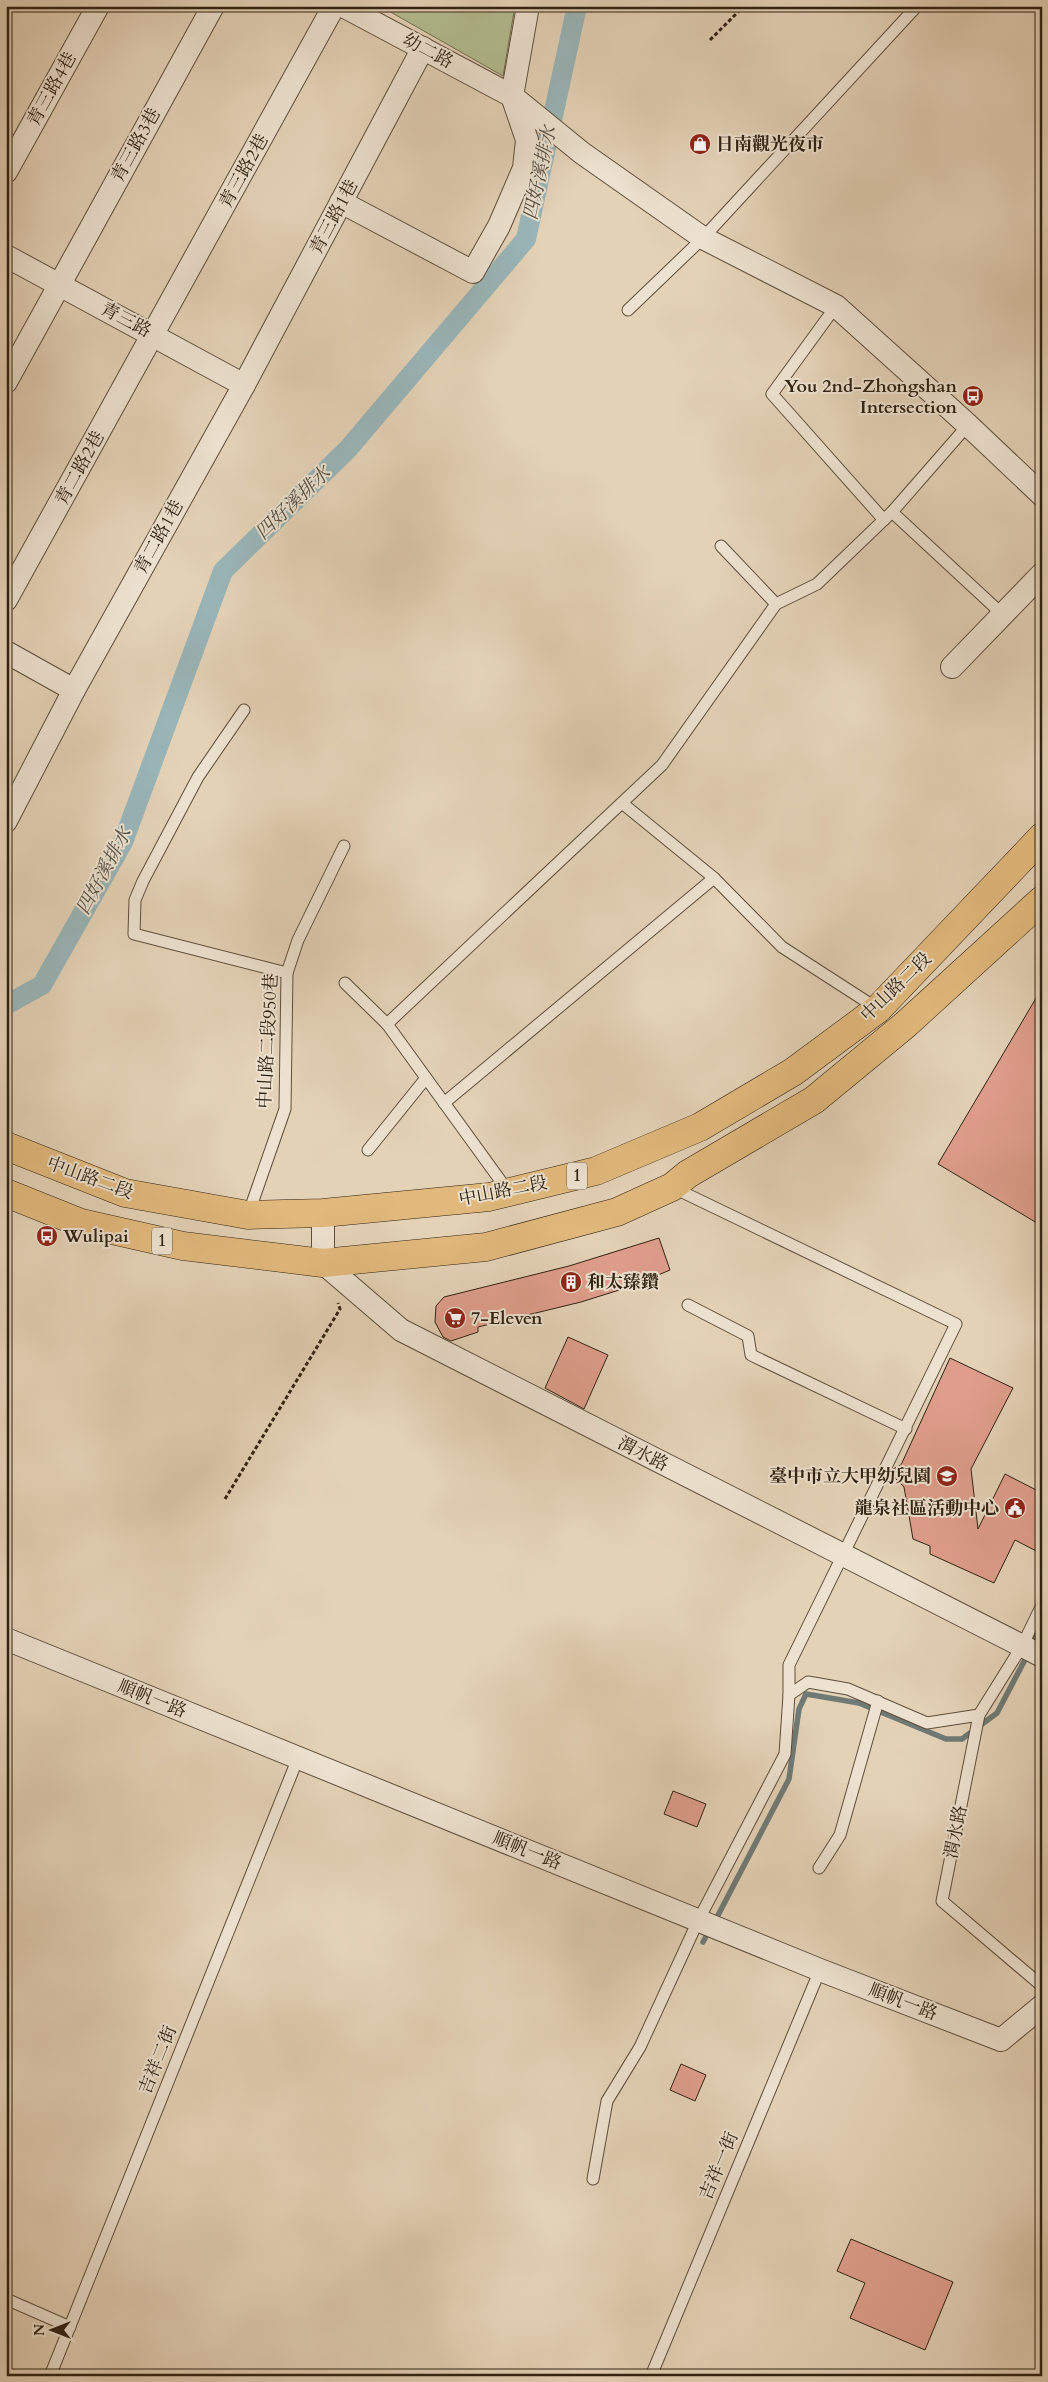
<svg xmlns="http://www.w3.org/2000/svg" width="1048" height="2382" font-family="Cardo,'Noto Serif TC',serif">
	<rect width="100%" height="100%" fill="#e4d2b7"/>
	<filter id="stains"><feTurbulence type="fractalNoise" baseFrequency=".004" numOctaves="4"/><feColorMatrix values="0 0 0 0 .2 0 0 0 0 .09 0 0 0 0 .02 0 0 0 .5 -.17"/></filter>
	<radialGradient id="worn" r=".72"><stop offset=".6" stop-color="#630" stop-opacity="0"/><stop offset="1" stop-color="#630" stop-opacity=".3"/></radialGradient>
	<polygon fill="#b2bc8f" stroke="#716f50" points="380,6 515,6 503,76"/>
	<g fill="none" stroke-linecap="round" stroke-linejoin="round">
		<g stroke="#6f7a76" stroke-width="5.5">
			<polyline points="1032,1646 1042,1625"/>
			<polyline points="715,1921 789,1779 799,1709 806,1694 859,1703 946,1739 962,1739 997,1713 1028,1654"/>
			<polyline points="703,1942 709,1931"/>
		</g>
		<polyline stroke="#99b5b8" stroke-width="20" points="6,1005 42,985 123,842 223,571 348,449 526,239 577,6"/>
	</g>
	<g fill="#df9e8c" stroke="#302212">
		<polygon points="1042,988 1042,1226 938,1164"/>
		<polygon points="659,1238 670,1270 632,1286 581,1302 478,1327 478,1332 451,1341 443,1337 435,1322 436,1306 444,1297 569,1266"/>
		<polygon points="568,1337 608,1355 584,1409 545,1388"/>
		<polygon points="950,1358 1013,1388 971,1469 978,1529 1005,1474 1042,1493 1042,1554 1015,1540 994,1583 930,1554 930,1546 913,1539 904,1487 895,1478 893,1469 901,1465"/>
		<polygon points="673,1791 706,1804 697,1827 664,1814"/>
		<polygon points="681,2064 706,2075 695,2101 670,2090"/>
		<polygon points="851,2239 953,2282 925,2350 850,2318 865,2283 837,2271"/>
	</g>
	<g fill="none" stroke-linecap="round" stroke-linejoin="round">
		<g stroke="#5d4e3b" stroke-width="13">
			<g id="service">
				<polyline points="836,306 772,394 884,520"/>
				<polyline points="628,310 703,238 917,6"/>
				<polyline points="892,512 1002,614"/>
				<polyline points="721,546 776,604"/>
				<polyline points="244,710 198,777 143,881 135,900 134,934 287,973"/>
				<polyline points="622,803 714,878 782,947 878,1009"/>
				<polyline points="345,983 387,1024"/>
				<polyline points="444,1103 714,878"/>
				<polyline points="368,1150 426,1078"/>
				<polyline points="674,1188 956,1324 789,1665 789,1695"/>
				<polyline points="508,1191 387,1024 662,765 776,604 817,584 892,512 968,425"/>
				<polyline points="248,1215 285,1109 287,973 298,940 344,846"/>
				<polyline points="688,1305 748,1336 751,1355 906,1429"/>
				<polyline points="1042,1605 1022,1646 979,1715 942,1901 1042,1986"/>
				<polyline points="819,1868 840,1835 878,1701"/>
				<polyline points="593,2179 607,2101 640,2047 698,1921 785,1754 789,1695 808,1682 848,1689 927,1723 979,1715"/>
				<polyline points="6,2299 70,2327"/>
				<polyline points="50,2376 298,1758"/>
				<polyline points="651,2376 820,1970"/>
			</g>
		</g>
		<g stroke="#5d4e3b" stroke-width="24">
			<g id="minor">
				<polyline points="343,6 512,96 582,153 703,238 836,306 968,425 1042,495"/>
				<polyline points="6,172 98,6"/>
				<polyline points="341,202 473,272 499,226 524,168 527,140 512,96 528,6"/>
				<polyline points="6,256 244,385"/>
				<polyline points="6,382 213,6"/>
				<polyline points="6,600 334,6"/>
				<polyline points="6,652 74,690"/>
				<polyline points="952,667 1042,574"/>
				<polyline points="6,821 74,690 244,385 423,48"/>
				<polyline points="323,1213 323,1263 401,1330 1042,1656"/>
				<polyline points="6,1639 820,1970 1001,2040 1042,2006"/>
			</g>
		</g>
		<g stroke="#302212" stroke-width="29">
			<g id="primary">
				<polyline points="6,1146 125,1193 248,1215 323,1213 489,1197 596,1171 700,1127 793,1072 878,1009 1042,837"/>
				<polyline points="6,1193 81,1223 183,1246 323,1263 486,1247 617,1212 672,1187 688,1174 814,1100 905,1025 1042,900"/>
			</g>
		</g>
		<g stroke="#302212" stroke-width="3" stroke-dasharray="4 2.5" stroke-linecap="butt">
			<polyline points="710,40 744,6"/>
			<polyline points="225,1499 340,1309 338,1303"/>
		</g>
		<use href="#service" stroke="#ede2d0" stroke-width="11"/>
		<use href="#minor" stroke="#ede2d0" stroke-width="22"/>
		<use href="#primary" stroke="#e2b97c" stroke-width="28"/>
	</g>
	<defs>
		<g id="shop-disc" transform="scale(1.125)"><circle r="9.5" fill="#8f2418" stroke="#ede2d0"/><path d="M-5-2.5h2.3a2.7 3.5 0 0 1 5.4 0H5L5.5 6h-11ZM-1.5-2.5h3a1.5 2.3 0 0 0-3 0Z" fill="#fff"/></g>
		<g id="bus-disc" transform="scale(1.125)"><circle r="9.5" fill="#8f2418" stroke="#ede2d0"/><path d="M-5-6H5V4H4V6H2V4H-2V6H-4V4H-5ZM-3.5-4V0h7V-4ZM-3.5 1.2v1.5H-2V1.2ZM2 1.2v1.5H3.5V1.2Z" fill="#fff"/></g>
		<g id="building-disc" transform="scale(1.125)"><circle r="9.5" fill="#8f2418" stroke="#ede2d0"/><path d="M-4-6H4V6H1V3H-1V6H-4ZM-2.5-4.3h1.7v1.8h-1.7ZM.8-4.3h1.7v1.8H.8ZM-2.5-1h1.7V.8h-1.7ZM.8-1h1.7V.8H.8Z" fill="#fff"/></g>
		<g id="supermarket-disc" transform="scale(1.125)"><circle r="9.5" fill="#8f2418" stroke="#ede2d0"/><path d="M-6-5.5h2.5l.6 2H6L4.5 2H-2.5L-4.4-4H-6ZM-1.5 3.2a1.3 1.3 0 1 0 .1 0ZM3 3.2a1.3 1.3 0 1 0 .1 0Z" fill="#fff"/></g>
		<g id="school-disc" transform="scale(1.125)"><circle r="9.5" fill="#8f2418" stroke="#ede2d0"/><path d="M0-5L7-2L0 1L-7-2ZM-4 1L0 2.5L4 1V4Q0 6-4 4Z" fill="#fff"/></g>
		<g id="civic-disc" transform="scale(1.125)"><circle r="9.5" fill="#8f2418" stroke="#ede2d0"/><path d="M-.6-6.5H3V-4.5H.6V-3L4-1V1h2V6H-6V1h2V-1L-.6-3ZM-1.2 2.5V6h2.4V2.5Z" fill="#fff"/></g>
	</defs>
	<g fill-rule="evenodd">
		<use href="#shop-disc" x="700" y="144"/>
		<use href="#bus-disc" x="973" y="396"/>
		<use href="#bus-disc" x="47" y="1236"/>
		<use href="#building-disc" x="571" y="1282"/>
		<use href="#supermarket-disc" x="455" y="1318"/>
		<use href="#school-disc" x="947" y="1476"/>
		<use href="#civic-disc" x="1015" y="1508"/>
	</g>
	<g text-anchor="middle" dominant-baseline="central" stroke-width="4" stroke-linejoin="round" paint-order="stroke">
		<g fill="#ede2d0" stroke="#695c4b" stroke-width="1">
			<rect x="567" y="1162.5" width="20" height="27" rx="4"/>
			<rect x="152" y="1227.5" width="20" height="27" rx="4"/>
		</g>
		<g font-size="16" font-weight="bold" fill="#302212">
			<text x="577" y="1176">1</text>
			<text x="162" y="1241">1</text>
		</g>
		<g font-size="18" fill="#302212" stroke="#ede2d0">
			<text transform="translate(428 51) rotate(28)">幼二路</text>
			<text transform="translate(52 89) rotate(-61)">青三路4巷</text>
			<text transform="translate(136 145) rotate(-61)">青三路3巷</text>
			<text transform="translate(244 171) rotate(-61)">青三路2巷</text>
			<text transform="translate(334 217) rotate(-62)">青三路1巷</text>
			<text transform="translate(126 320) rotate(28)">青三路</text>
			<text transform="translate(80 468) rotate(-61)">青二路2巷</text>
			<text transform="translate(159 537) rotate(-61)">青二路1巷</text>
			<text transform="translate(896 987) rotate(-44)">中山路二段</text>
			<text transform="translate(268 1041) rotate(-87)">中山路二段950巷</text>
			<text transform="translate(90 1178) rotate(20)">中山路二段</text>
			<text transform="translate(503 1191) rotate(-11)">中山路二段</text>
			<text transform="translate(643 1454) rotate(27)">渭水路</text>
			<text transform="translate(152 1699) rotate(22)">順帆一路</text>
			<text transform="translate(956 1832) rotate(-79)">渭水路</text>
			<text transform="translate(527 1851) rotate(22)">順帆一路</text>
			<text transform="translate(903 2002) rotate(21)">順帆一路</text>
			<text transform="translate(158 2060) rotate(-68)">吉祥二街</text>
			<text transform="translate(719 2166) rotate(-67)">吉祥一街</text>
		</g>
		<g font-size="18" font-weight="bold" fill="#302212" stroke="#ede2d0" text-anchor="start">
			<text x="716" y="144">日南觀光夜市</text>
			<text x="957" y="386" text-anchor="end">You 2nd-Zhongshan<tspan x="957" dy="21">Intersection</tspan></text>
			<text x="63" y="1236">Wulipai</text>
			<text x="587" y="1282">和太臻鑽</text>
			<text x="471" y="1318">7-Eleven</text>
			<text x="931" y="1476" text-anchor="end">臺中市立大甲幼兒園</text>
			<text x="999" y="1508" text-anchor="end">龍泉社區活動中心</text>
		</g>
		<g font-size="19" font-style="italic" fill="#504e44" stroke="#ede2d0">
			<text transform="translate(540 173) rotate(-78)">四好溪排水</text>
			<text transform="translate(293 503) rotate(-44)">四好溪排水</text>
			<text transform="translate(104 871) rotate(-62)">四好溪排水</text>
		</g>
	</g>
	<rect width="1048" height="2382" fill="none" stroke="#e4d2b7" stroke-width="25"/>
	<rect x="8" y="8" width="1033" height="2367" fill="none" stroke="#302212" stroke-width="2.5"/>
	<rect x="12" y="12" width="1023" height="2357" fill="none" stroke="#302212"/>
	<g transform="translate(52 2330) rotate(270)" stroke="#ede2d0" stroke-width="4" paint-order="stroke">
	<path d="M0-4L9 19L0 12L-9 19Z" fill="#302212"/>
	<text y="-8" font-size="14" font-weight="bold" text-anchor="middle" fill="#302212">N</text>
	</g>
	<rect width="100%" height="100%" filter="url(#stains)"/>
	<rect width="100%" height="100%" fill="url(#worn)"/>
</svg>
